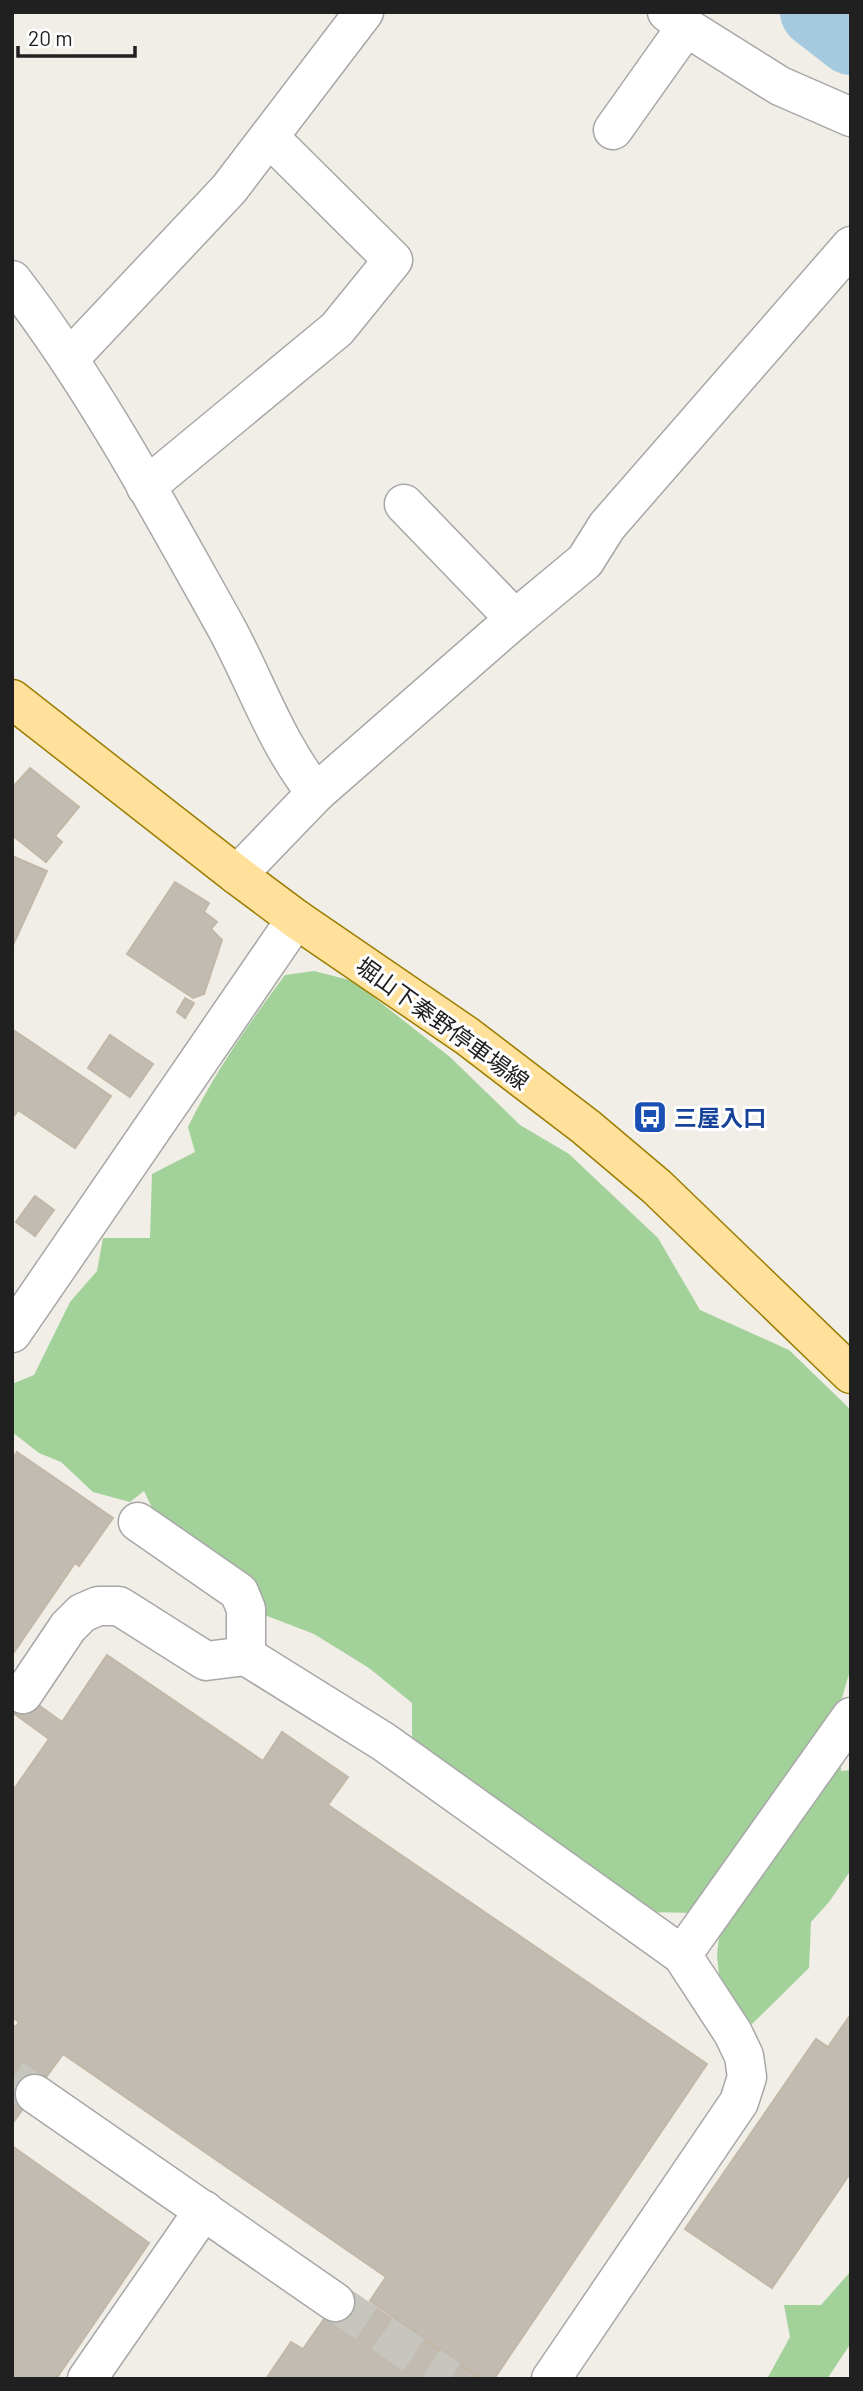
<svg xmlns="http://www.w3.org/2000/svg" width="863" height="2391" font-family="Barlow,'Noto Sans JP',sans-serif">
	<rect width="100%" height="100%" fill="#f0eee6"/>
	<g fill="#a2d199">
		<path d="M314,971L353,981L450,1057L520,1125L569,1154L658,1238L700,1310L789,1350L851,1410V1667L842,1698L841,1771L851,1770V1870L829,1902L811,1922L809,1968L752,2024L722,2007L717,1955L721,1918L696,1913L646,1912L412,1740V1703L369,1668L314,1634L262,1614L157,1518L144,1491L130,1502L93,1492L61,1462L39,1453L12,1432V1384L34,1375L70,1302L97,1271L103,1238H150L152,1174L195,1152L188,1127C215,1072 249,1023 285,975Z"/>
		<polygon points="851,2271 851,2343 827,2379 767,2379 790,2337 784,2305 821,2305"/>
	</g>
	<g fill="none" stroke-linecap="round" stroke-linejoin="round">
		<polyline stroke="#a5cadf" stroke-width="70" points="815,12 851,40"/>
	</g>
	<g fill="#c1bbb2" stroke="#c3b7a7" stroke-width="2">
		<polygon points="30,768 79,807 55,836 62,842 46,862 12,835 12,788"/>
		<polygon points="12,856 47,871 12,947"/>
		<polygon points="175,882 209,903 204,912 217,922 211,929 222,940 204,994 193,998 127,954"/>
		<polygon points="185,998 194,1003 185,1018 177,1012"/>
		<polygon points="12,1029 111,1096 75,1148 18,1110 12,1119"/>
		<polygon points="110,1035 153,1064 130,1097 88,1068"/>
		<polygon points="35,1196 54,1210 35,1236 16,1222"/>
		<polygon points="17,1452 113,1518 79,1566 75,1563 12,1655 12,1459"/>
		<polygon points="107,1655 263,1761 282,1732 348,1777 328,1805 707,2064 494,2379 482,2379 370,2301 386,2277 63,2054 12,2124 12,2024 16,2027 19,2022 12,2017 12,1792 49,1739 12,1712 12,1686 62,1722"/>
		<polygon points="851,2014 851,2172 772,2288 685,2229 816,2039 828,2047"/>
		<polygon points="12,2146 149,2243 56,2379 12,2379"/>
		<polygon points="346,2288 481,2379 266,2379 291,2342 303,2349"/>
	</g>
	<g fill="none" stroke-linecap="round" stroke-linejoin="round">
		<g stroke="#c6c5be" stroke-width="38" stroke-dasharray="38 19" stroke-linecap="butt">
			<polyline points="12,2078 35,2094"/>
			<polyline points="335,2302 450,2379"/>
		</g>
		<g stroke="#a7a7a7" stroke-width="41">
			<g id="minor">
				<polyline points="667,12 686,27 780,86 851,117"/>
				<polyline points="613,130 686,27"/>
				<path d="M12,280C94,386 162,513 227,629C256,683 277,745 316,793"/>
				<polyline points="69,359 229,189 364,12"/>
				<polyline points="146,487 337,329 393,260 269,137"/>
				<polyline points="404,504 515,619"/>
				<polyline points="237,875 316,793 515,619 585,561 607,526 851,246"/>
				<polyline points="12,1333 296,919"/>
				<polyline points="138,1522 239,1592 246,1609 246,1656"/>
				<polyline points="23,1694 68,1627 82,1613 98,1606 119,1606 206,1661 246,1656 384,1742 682,1955 733,2033 744,2056 747,2077 739,2102 551,2379"/>
				<polyline points="682,1955 851,1717"/>
				<polyline points="35,2094 335,2302"/>
				<polyline points="87,2379 204,2210"/>
			</g>
		</g>
		<g stroke="#9b7d00" stroke-width="41">
			<polyline id="major" points="12,699 237,875 296,919 467,1036 586,1127 657,1187 851,1374"/>
		</g>
		<use href="#minor" stroke="#fff" stroke-width="38"/>
		<use href="#major" stroke="#ffe19c" stroke-width="38"/>
	</g>
	<defs>
		<g id="bus-square" transform="scale(1.75)"><rect x="-9" y="-9" width="18" height="18" rx="4" fill="#1a4fb4" stroke="#fff"/><path d="M-5-6H5V4H4V6H2V4H-2V6H-4V4H-5ZM-3.5-4V0h7V-4ZM-3.5 1.2v1.5H-2V1.2ZM2 1.2v1.5H3.5V1.2Z" fill="#fff"/></g>
	</defs>
	<g fill-rule="evenodd">
		<use href="#bus-square" x="650" y="1117"/>
	</g>
	<g text-anchor="middle" dominant-baseline="central" stroke-width="6" stroke-linejoin="round" paint-order="stroke">
		<g font-size="23" fill="#202020" stroke="#fff">
			<text transform="translate(443 1023) rotate(36)">堀山下秦野停車場線</text>
		</g>
		<g font-size="23" font-weight="bold" fill="#164399" stroke="#fff" text-anchor="start">
			<text x="674" y="1117">三屋入口</text>
		</g>
	</g>
	<rect width="863" height="2391" fill="none" stroke="#202020" stroke-width="28"/>
	<path d="M18 46v10h117v-10" fill="none" stroke="#202020" stroke-width="3.5"/>
	<text x="28" y="46" font-size="21" fill="#202020" stroke="#ffffff" stroke-width="5" paint-order="stroke">20 m</text>
</svg>
